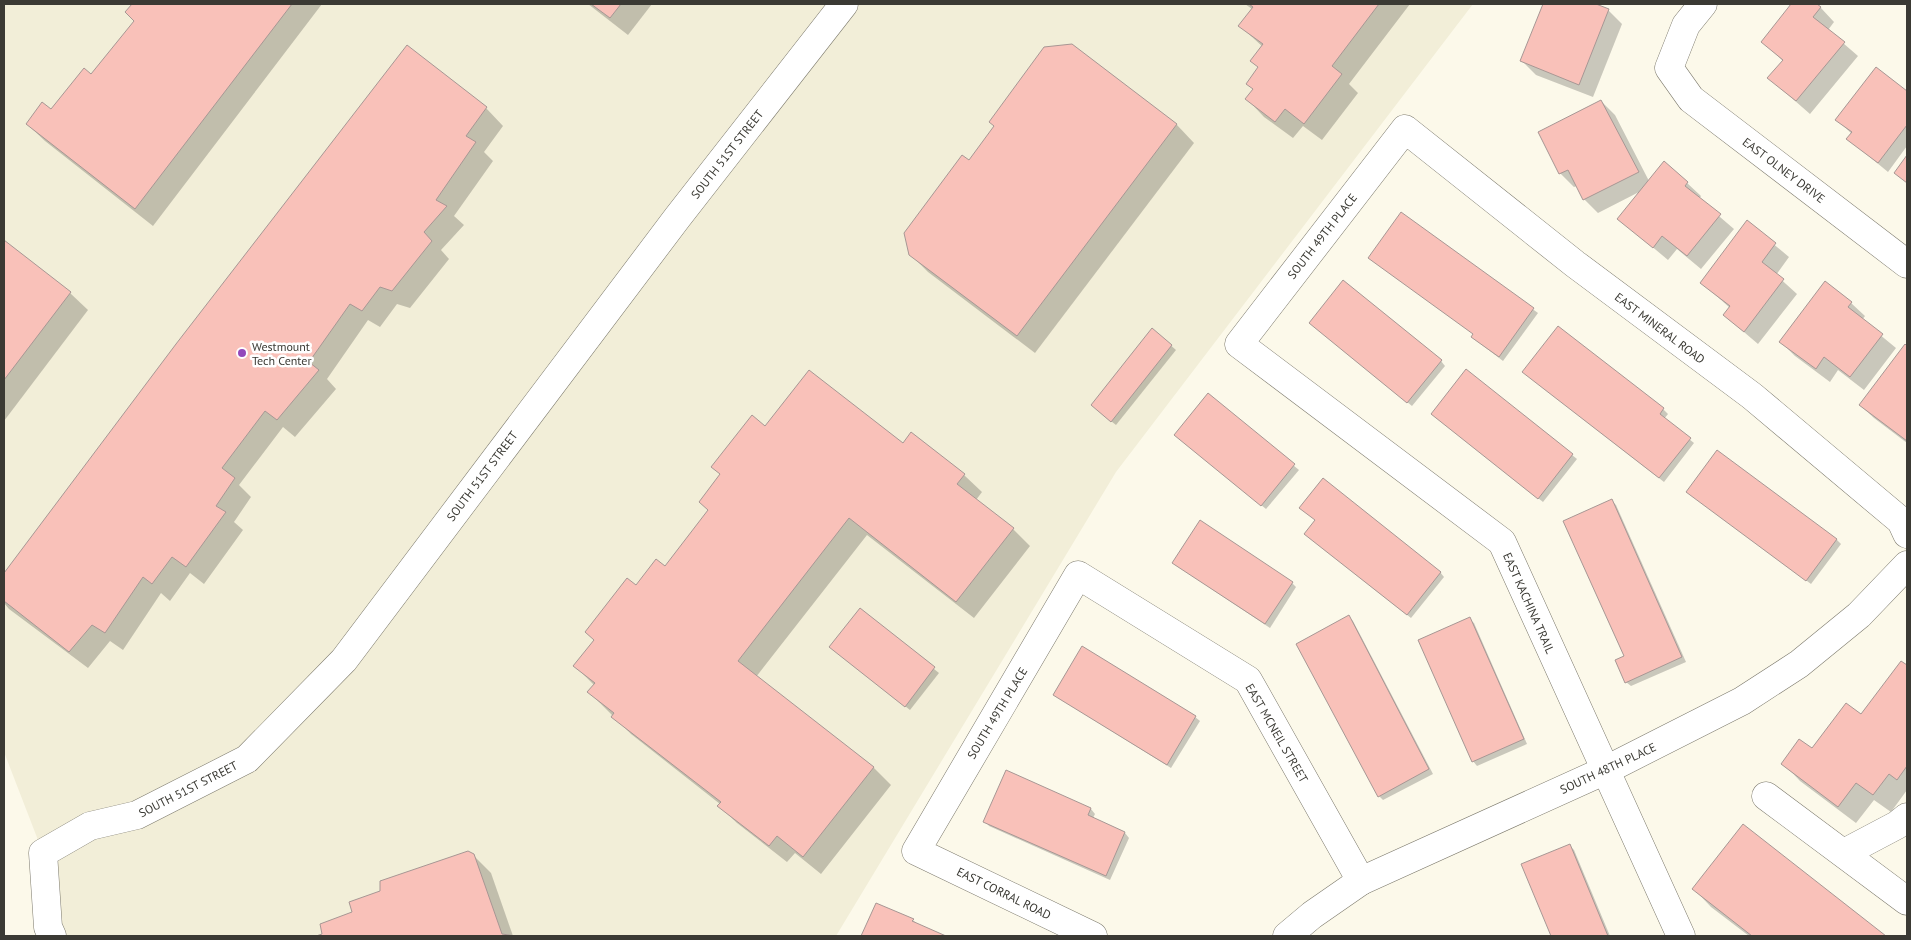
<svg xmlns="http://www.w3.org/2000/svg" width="1911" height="940" font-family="'PT Sans',sans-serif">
	<rect width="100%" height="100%" fill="#fcf9ea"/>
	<polygon fill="#f2eed8" points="4,4 1473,4 1116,472 836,936 52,936 43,853 4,752"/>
	<g fill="#0003">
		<polygon points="133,4 322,4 153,226 45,141 27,124 51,110 91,75 136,21 127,12"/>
		<polygon points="588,4 652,4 628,35"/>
		<polygon points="1245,4 1410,4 1349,84 1358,93 1322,140 1303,126 1293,138 1264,117 1247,99 1254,90 1247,83 1259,68 1263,47 1240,26 1252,9"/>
		<polygon points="1544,4 1593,4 1608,10 1622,24 1593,97 1536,75 1522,61"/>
		<polygon points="1793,4 1815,4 1821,8 1834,22 1828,30 1858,56 1810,114 1769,78 1783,61 1762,41"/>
		<polygon points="1071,45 1177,125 1194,143 1035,353 928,272 910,254 969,162"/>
		<polygon points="1876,69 1907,92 1907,146 1888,172 1848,139 1852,134 1837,120"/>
		<polygon points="1601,101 1615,115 1649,181 1687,183 1701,196 1699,199 1734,229 1701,269 1677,249 1668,260 1619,219 1641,191 1598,213 1584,199 1577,186 1574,187 1560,173 1540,133"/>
		<polygon points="486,108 503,126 484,152 493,161 454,216 464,225 441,250 449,259 410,308 397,304 380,327 368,320 327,379 336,389 295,437 283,427 239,485 251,497 234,522 243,530 204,584 190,573 170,601 161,593 123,650 110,641 88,668 9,609 4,603 4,575 177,345"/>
		<polygon points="1402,214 1538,313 1503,361 1477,341"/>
		<polygon points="1747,222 1789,257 1776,275 1797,294 1758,344 1724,315 1730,308 1701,282"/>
		<polygon points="4,241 70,293 88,310 4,421"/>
		<polygon points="1851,303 1865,316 1862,320 1896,348 1864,390 1838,370 1830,382 1795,356 1781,342"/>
		<polygon points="1315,327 1441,361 1445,366 1412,406"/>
		<polygon points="1558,328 1663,409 1668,414 1664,419 1694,443 1664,482 1528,376"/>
		<polygon points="1153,330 1176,350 1116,425 1097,410"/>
		<polygon points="1905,346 1907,348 1907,443 1874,418 1860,405"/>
		<polygon points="1208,395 1299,470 1266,509 1180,439"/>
		<polygon points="1432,414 1572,455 1577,459 1543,502"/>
		<polygon points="765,428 903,444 964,475 982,492 976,500 1013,529 1030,546 974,618 867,535 756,677 873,767 891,785 821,874 795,853 787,862 737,823 719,806 720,804 631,734 589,692 594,685 575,666 636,587 665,568 709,511 721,475 713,467"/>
		<polygon points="1688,492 1836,539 1841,544 1811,584"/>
		<polygon points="1611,500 1616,505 1686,662 1631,686 1626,682"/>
		<polygon points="1310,538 1440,572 1444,577 1411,618"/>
		<polygon points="1173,563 1292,583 1296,587 1270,628"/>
		<polygon points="860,610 939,673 910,710 831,647"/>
		<polygon points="1349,617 1353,621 1433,774 1383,800 1379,796"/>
		<polygon points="1469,619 1474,623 1527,744 1477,766 1473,761"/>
		<polygon points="1902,662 1907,667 1907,790 1891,812 1874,800 1856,823 1800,781 1783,763 1813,750 1862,716"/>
		<polygon points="1054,695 1195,717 1200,721 1171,768"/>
		<polygon points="1007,772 1091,809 1095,814 1093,818 1125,833 1129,838 1110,880 989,826 985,821"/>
		<polygon points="1743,826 1884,936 1749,936 1711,907 1694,889"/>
		<polygon points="1570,846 1574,850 1610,936 1552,936 1523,865"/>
		<polygon points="473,855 491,873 513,936 320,936 353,913"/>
		<polygon points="876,904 913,920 918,925 943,936 862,936"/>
	</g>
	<g fill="#f9c1b9" stroke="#a79794">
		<polygon points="132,4 292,4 135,209 26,124 42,102 51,109 84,68 91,74 134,21 125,12"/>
		<polygon points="591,4 621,4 610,18"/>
		<polygon points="1249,4 1379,4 1332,66 1342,74 1304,124 1285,109 1275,122 1245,99 1253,89 1246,84 1258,67 1250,61 1263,44 1238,26 1253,7"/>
		<polygon points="1543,4 1596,4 1609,9 1579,85 1520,61"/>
		<polygon points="1791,4 1817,4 1821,7 1813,17 1845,42 1796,101 1767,78 1783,60 1761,42"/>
		<polygon points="1072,44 1177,124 1017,336 909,255 904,233 962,155 969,160 994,126 989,122 1044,47"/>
		<polygon points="407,45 487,107 466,136 476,142 436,200 447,206 424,232 432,241 392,291 380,287 362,311 350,304 309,362 319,370 277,420 265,411 222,468 235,478 216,506 226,512 186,567 172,557 152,584 143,577 105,633 92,625 69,652 4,601 4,573 176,344"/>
		<polygon points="1876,67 1907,91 1907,125 1878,163 1846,139 1852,132 1835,120"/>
		<polygon points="1601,100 1639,172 1583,200 1568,170 1559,174 1538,132"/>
		<polygon points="1907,155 1907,183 1894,173"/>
		<polygon points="1664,161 1688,182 1685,186 1721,214 1687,256 1662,236 1653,248 1617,219"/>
		<polygon points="1401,212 1534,308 1499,357 1471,337 1473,334 1368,258"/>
		<polygon points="1747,220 1776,243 1762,262 1784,279 1744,332 1723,315 1730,306 1700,283"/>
		<polygon points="4,240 71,292 4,380"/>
		<polygon points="1343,280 1442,360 1407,403 1309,323"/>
		<polygon points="1825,281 1852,302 1848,307 1883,334 1850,377 1824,357 1816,369 1779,342"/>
		<polygon points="1558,326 1664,408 1660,414 1691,438 1659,478 1522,372"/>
		<polygon points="1152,328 1172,345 1111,422 1091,405"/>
		<polygon points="1905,344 1907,346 1907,441 1859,405"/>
		<polygon points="1466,369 1573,454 1538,499 1431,414"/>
		<polygon points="809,370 903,443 911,432 965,474 957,484 1014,528 956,602 849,518 738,661 874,767 803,857 777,836 769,846 717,806 721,802 611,717 614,713 587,692 595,683 573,666 594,640 585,632 627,578 636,585 656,559 665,566 708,510 699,502 720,474 711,467 752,415 765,426"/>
		<polygon points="1208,393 1295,464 1261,506 1174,435"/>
		<polygon points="1717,450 1837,539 1806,581 1686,492"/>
		<polygon points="1323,478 1441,572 1407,615 1304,534 1315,520 1299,508"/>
		<polygon points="1612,499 1682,657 1625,683 1615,660 1624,656 1563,521"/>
		<polygon points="1200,520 1293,582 1265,624 1172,563"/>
		<polygon points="860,608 935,667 905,707 829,647"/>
		<polygon points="1349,615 1429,769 1378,797 1296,644"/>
		<polygon points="1470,617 1524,739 1472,762 1418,640"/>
		<polygon points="1082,646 1196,716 1167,765 1053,695"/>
		<polygon points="1901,661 1907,665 1907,766 1897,780 1889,774 1873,795 1856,783 1838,807 1781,764 1799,739 1812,748 1846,703 1861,714"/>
		<polygon points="1006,770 1091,808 1088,815 1125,832 1106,876 983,822"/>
		<polygon points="1743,824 1886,936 1752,936 1692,889"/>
		<polygon points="1570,844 1608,936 1551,936 1521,864"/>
		<polygon points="468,851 474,854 502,934 515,936 316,936 322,934 320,924 352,912 349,902 380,891 380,881"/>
		<polygon points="876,903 914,919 912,921 946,936 861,936"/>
	</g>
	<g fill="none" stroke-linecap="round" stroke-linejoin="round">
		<g stroke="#7c796c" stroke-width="29">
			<g id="minor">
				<polyline points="1703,4 1686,25 1669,68 1691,99 1907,264"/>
				<polyline points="1766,796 1907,901"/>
				<polyline points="1844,853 1897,825 1907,817"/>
				<polyline points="52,936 48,927 43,853 90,826 137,815 247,759 344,660 677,218 844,4"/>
				<polyline points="1093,936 916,851 1078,575 1248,680 1361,881"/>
				<polyline points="1287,936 1312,915 1361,881 1606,770 1742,701 1799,664 1859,615 1907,565"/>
				<polyline points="1681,936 1502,542 1239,344 1405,129 1575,264 1752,396 1901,521 1907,534"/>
			</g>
		</g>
		<use href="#minor" stroke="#fff" stroke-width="28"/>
	</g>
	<circle fill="#9248bb" stroke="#fff" stroke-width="2" cx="242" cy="353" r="5"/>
	<g text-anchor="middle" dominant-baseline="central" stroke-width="5" stroke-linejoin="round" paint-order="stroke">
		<g font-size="12" fill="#3b3a34" stroke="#fff">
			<text transform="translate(727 154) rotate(-52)">SOUTH 51ST STREET</text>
			<text transform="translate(1784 170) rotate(37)">EAST OLNEY DRIVE</text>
			<text transform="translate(1322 236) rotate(-52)">SOUTH 49TH PLACE</text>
			<text transform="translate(1660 328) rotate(37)">EAST MINERAL ROAD</text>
			<text transform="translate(482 476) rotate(-53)">SOUTH 51ST STREET</text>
			<text transform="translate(1529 603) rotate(66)">EAST KACHINA TRAIL</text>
			<text transform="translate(997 713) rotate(-59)">SOUTH 49TH PLACE</text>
			<text transform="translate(1277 733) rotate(60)">EAST MCNEIL STREET</text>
			<text transform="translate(1608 768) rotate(-25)">SOUTH 48TH PLACE</text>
			<text transform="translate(188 789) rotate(-27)">SOUTH 51ST STREET</text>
			<text transform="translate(1004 893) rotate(26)">EAST CORRAL ROAD</text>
		</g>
		<g font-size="12" fill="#3b3a34" stroke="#fff" text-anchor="start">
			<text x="252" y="346">Westmount<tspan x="252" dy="14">Tech Center</tspan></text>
		</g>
	</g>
	<rect width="1911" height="940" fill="none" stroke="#3b3a34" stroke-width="10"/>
</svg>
